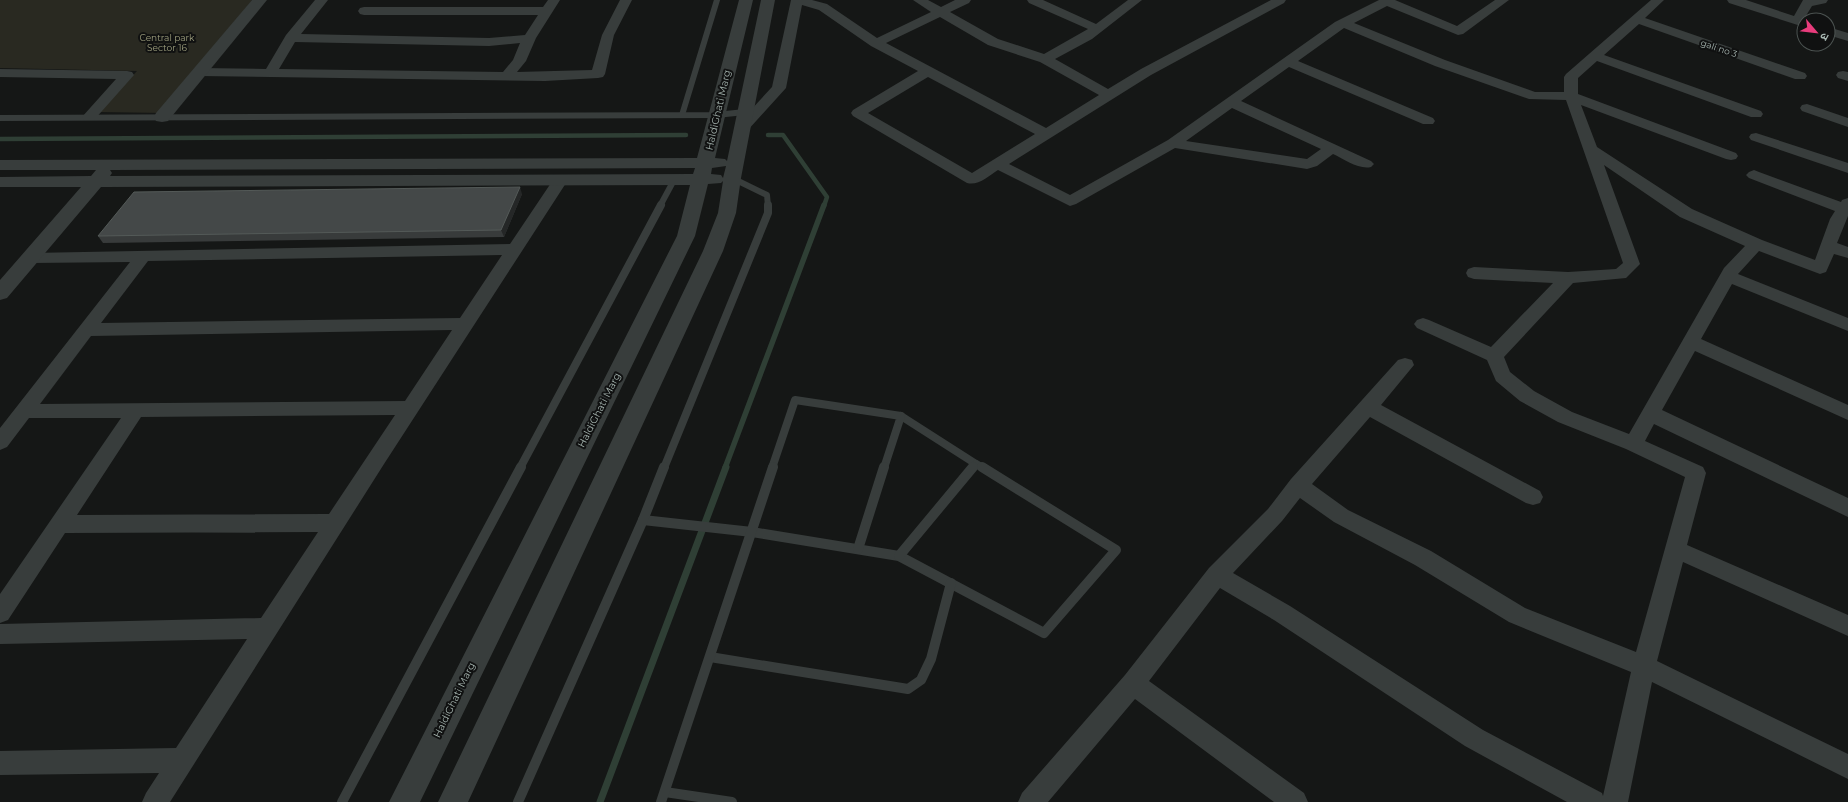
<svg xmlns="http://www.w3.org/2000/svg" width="1848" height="802" font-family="Montserrat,'Noto Sans Devanagari',sans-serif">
	<rect width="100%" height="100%" fill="#151716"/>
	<polygon fill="#292921" points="0,0 252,0 165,113 99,112 137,71 0,68"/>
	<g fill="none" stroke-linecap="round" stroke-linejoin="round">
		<g stroke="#2f3f35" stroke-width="4.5">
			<polyline points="768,135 783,135 827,197 824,206"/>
			<polyline points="0,139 686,135"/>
		</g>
		<polyline stroke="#2f3f35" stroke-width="5.5" points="725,468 824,205"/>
		<polyline stroke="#2f3f35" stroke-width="7" points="600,802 726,467"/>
		<g stroke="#383d3c" stroke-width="6">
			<polyline points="682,115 717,0"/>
			<polyline points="0,118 716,115 745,112"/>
			<polyline points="732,178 767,195 768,206"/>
			<polyline points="660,206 674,180"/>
		</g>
		<g stroke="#383d3c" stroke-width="8">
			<polyline points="901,416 976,464 972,468"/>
			<polyline points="976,464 983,468"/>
			<polyline points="520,468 661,205"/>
			<polyline points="664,468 768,213 768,205"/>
			<polyline points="772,468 795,400 901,416 884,468"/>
		</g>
		<g stroke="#383d3c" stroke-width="10">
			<polyline points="643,520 752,532 899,556 1044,633 1116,550 982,467"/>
			<polyline points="858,549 884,467"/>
			<polyline points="899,556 973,467"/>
			<polyline points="710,657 908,689 921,680 931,659 951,583"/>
			<polyline points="665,792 732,802"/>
			<polyline points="342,802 521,467"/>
			<polyline points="518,802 643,520 664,467"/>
			<polyline points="661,802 773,467"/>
		</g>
		<g fill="#383d3c" fill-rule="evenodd">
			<path d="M315,0H328L301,34L489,38L525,35L538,15H364L360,14L358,11L360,8L364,7H543L548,0H560L536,38L526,61L517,72L592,70L602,35L620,0H632L614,35L605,74L603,77L598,78L545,81L200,76L195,75L193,72L195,69L200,68L266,69L286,35ZM295,42L489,46L520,43L513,60L503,72L279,69Z"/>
			<path d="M791,0H812L827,4L877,38L931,12L913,0H928L941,7L955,0H971L969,3L950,12L998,39L1044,54L1088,29L1029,3L1027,0H1043L1096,24L1128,0H1142L1092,39L1055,59L1108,89L1141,69L1271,0H1286L1284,3L1151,75L1009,164L1070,195L1168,140L1335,22L1379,0H1395L1457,26L1495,0H1509L1463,34L1458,35L1387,6L1354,23L1445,60L1535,92H1564V77L1566,74L1651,0H1664L1645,18L1805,73L1807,76L1805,79H1795L1639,24L1604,55L1761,111L1763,114L1761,117H1751L1597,61L1578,78V94L1736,153L1738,156L1736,159L1731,160L1726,159L1581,105L1597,147L1692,209L1762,240L1815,260L1830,219L1835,211L1749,178L1746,175L1749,172L1754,170L1759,172L1841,202L1842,200L1848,198V216L1837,243L1848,247V258L1834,254L1826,272L1820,274L1759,251L1738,274L1848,318V331L1732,284L1701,339L1848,405V420L1695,351L1662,410L1848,498V517L1654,424L1645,441L1703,467L1706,473L1687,545L1848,615V636L1683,562L1657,661L1848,754V779L1652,682L1628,802H1567L1465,746L1274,620L1220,588L1149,681L1304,793L1308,802H1274L1135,699L1048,802H1018L1022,793L1125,675L1209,568L1268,509L1291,479L1398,360L1405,358L1412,360L1414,365L1381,405L1540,491L1543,497L1540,503L1533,505L1526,503L1370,417L1312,484L1348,510L1431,551L1525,608L1636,652L1685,477L1626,449L1558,422L1520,401L1496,381L1487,360L1417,328L1414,324L1417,320L1423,318L1429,320L1491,347L1553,283L1474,279L1468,277L1466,273L1468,269L1474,267L1568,272L1616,269L1623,263L1566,100L1529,99L1435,66L1344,28L1298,61L1433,118L1435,121L1433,124H1423L1289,67L1241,101L1371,161L1374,164L1371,167C1359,170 1344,159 1333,154L1317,166L1307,169L1175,148L1076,204L1070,206L998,170C989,176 978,186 967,183L853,116L851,113L853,110L918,71L871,46L819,10L802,5L786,88L747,131H737L735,128L737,125L772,87ZM940,17L988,45L1040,62L1099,95L1046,128L886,43ZM928,77L1035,134L972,173L868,113ZM1232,108L1321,149L1307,159L1186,141ZM1604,165L1680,217L1745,246L1724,268L1629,434L1572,412L1534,391L1510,372L1504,357L1573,283L1626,278L1640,264ZM1300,498L1334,522L1415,565L1509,622L1631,672L1603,796L1602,793L1483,730L1290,606L1233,573L1282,521Z"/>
			<polygon points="1727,0 1746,0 1794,16 1803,0 1828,0 1826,3 1812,6 1804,19 1808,20 1804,20 1804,27 1729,3"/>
			<polygon points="1828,27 1848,33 1848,41 1828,35"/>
			<polygon points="0,69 127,71 132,72 134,75 94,120 84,120 82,117 116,79 0,77"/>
			<polygon points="1843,71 1848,72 1848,81 1838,78 1836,75 1838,72"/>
			<polygon points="1807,104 1848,118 1848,127 1802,111 1800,108 1802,105"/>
			<polygon points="1756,133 1848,163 1848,173 1751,140 1749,137 1751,134"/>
			<path d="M560,175L565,177L568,180L384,464L170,802H142L146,793L159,773L0,775V751L176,748L247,639L0,644V624L261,618L318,532L65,533L8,620L0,623V594L121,418H29L7,447L0,450V428L130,262L31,263L25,262L23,258L25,254L31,253L510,244L555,177ZM502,255L460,318L101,323L148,261ZM452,330L405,401L40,404L91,336ZM395,415L329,514L77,515L141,417Z"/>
		</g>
		<g fill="#383d3c" fill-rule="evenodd">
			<polygon points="252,0 267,0 168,121 162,122 156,121 154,117 156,113"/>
			<path d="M739,0H753L715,158L725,159L727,161L761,0H775L741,178L736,213L723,251L468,802H438L703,251L718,213L723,181L721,183L708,184L695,236L420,802H389L677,236L690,185L101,187L7,298L0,300V280L81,187H0V177L91,176L96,170H0V160L697,158ZM726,166L723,178L721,175L711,174L712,168ZM695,168L693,174L110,176L112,173L110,170Z"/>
		</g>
	</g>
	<polygon fill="#383b3b" points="522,194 504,237 103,243 98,236"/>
	<polygon fill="#252727" points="520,187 522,194 504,237 501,230"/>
	<polygon fill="#444848" stroke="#545a58" points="520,187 501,230 98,236 134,192"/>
	<g text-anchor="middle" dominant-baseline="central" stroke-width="4" stroke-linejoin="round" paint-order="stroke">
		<g font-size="9" fill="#9fa07f" stroke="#101111">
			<text x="167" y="37">Central park<tspan x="167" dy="10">Sector 16</tspan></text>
		</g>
		<g font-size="9" fill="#a7b6b1" stroke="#101111">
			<text transform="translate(1719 48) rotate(19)">gali no 3</text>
		</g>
		<g font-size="10" fill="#a7b6b1" stroke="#101111">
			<text transform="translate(718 110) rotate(-77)">HaldiGhati Marg</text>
			<text transform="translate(599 410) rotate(-63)">HaldiGhati Marg</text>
			<text transform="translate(454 700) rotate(-64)">HaldiGhati Marg</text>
		</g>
	</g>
	<g transform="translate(1816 32) rotate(118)"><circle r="19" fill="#101111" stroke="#4c5351"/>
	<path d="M0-3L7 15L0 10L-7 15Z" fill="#e83c7c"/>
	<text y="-6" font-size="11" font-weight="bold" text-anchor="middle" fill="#a7b6b1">उ</text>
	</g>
</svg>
